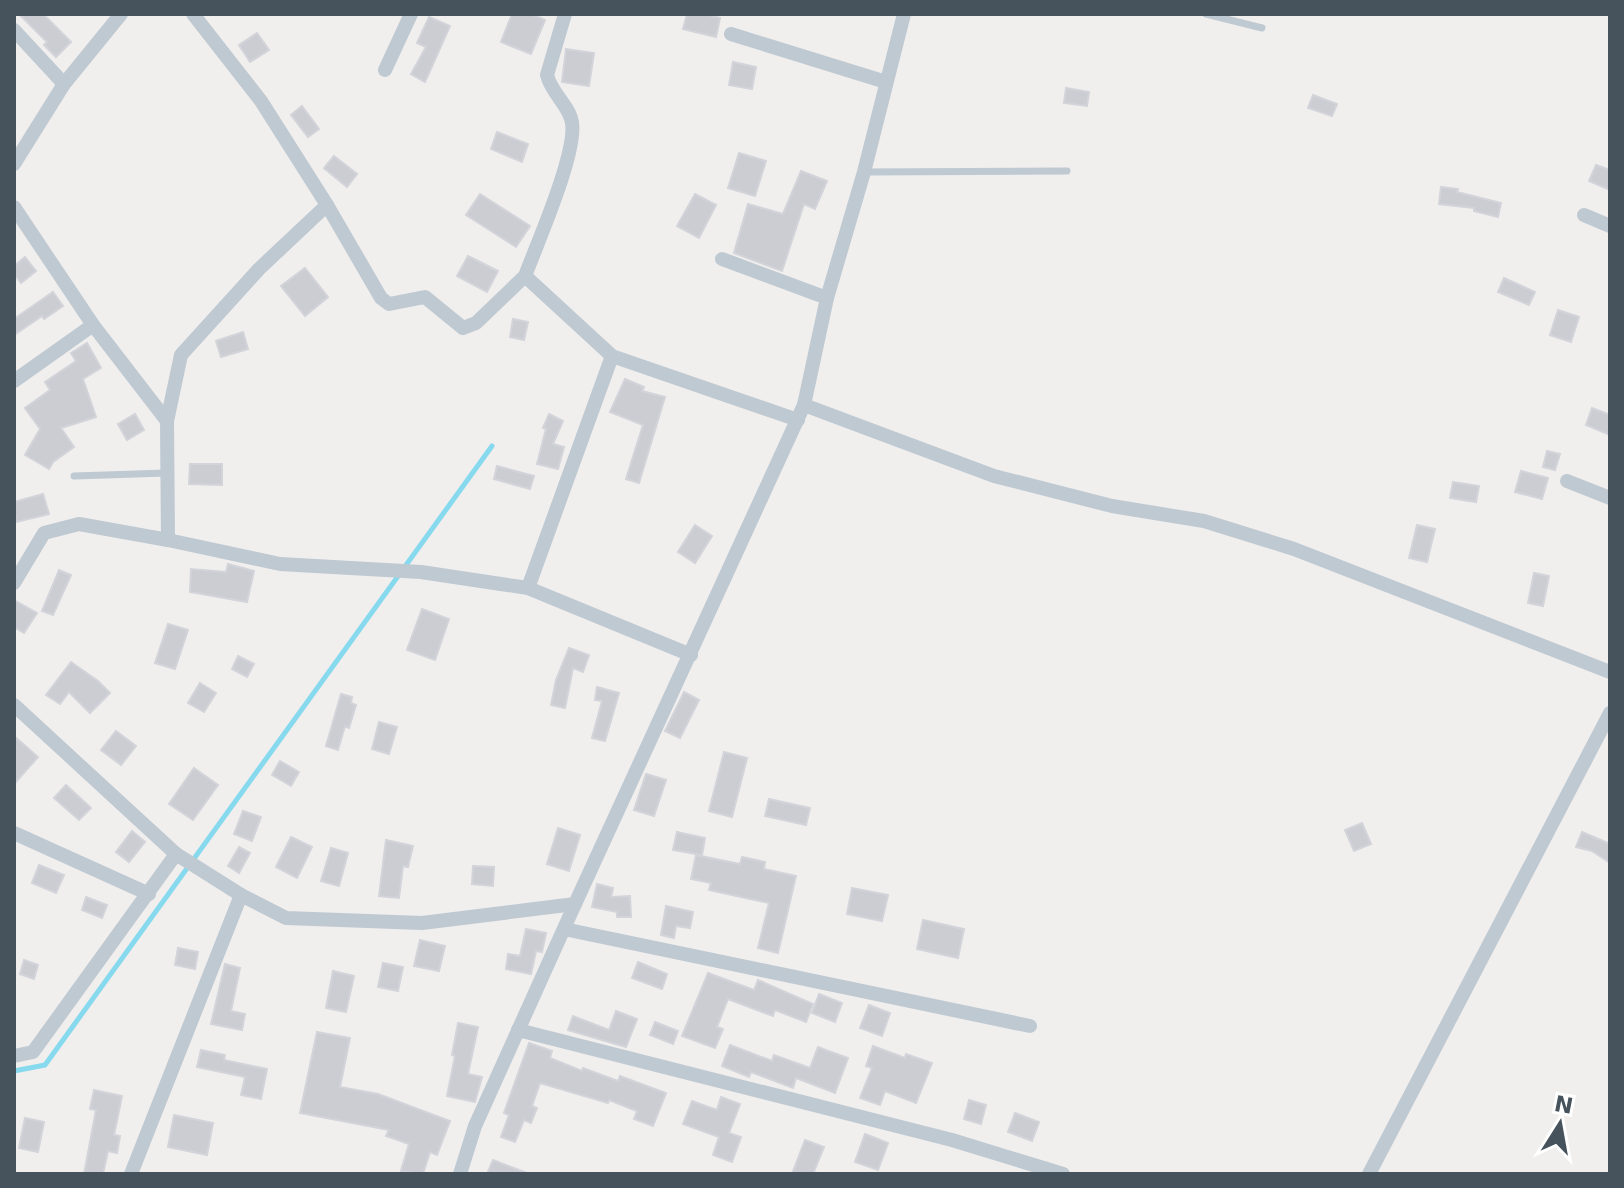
<svg xmlns="http://www.w3.org/2000/svg" width="1624" height="1188" font-family="'DejaVu Sans',sans-serif">
	<rect width="100%" height="100%" fill="#f1eeee"/>
	<g fill="none" stroke-linecap="round" stroke-linejoin="round">
		<polyline stroke="#87d9ee" stroke-width="5" points="14,1071 45,1065 492,446"/>
	</g>
	<g fill="#cbcdd3" stroke="#d2d4da" stroke-width="2">
		<polygon points="19,14 43,14 71,42 56,57 44,45 47,42"/>
		<polygon points="512,14 531,14 545,20 531,54 501,42"/>
		<polygon points="687,14 705,14 720,18 716,37 683,29"/>
		<polygon points="429,17 450,26 425,82 411,74 426,47 417,43"/>
		<polygon points="257,33 269,50 250,62 239,45"/>
		<polygon points="566,49 594,53 589,86 562,82"/>
		<polygon points="733,62 756,67 752,89 729,85"/>
		<polygon points="1066,88 1089,92 1087,106 1064,103"/>
		<polygon points="1313,95 1337,104 1332,116 1308,108"/>
		<polygon points="302,106 319,129 308,137 291,115"/>
		<polygon points="497,132 528,144 522,162 491,149"/>
		<polygon points="739,153 766,161 755,196 728,188"/>
		<polygon points="334,156 357,174 347,187 324,168"/>
		<polygon points="1596,165 1610,170 1610,190 1589,181"/>
		<polygon points="801,171 827,181 815,209 804,204 782,271 734,253 748,204 783,214"/>
		<polygon points="1441,187 1458,189 1457,192 1501,203 1498,217 1474,211 1474,208 1439,204"/>
		<polygon points="480,194 530,226 516,247 466,215"/>
		<polygon points="695,194 716,205 699,238 677,226"/>
		<polygon points="468,256 498,271 487,292 457,276"/>
		<polygon points="25,257 36,271 21,283 14,274 14,266"/>
		<polygon points="305,268 328,297 305,316 281,286"/>
		<polygon points="1504,278 1535,292 1529,305 1498,292"/>
		<polygon points="53,292 63,306 44,319 42,316 14,335 14,319"/>
		<polygon points="1558,310 1579,317 1571,342 1550,335"/>
		<polygon points="513,319 528,322 524,340 510,337"/>
		<polygon points="243,332 248,349 221,357 216,341"/>
		<polygon points="87,343 101,368 83,379 96,417 61,428 74,447 53,462 49,469 25,455 40,429 25,408 50,390 45,382 76,361 71,353"/>
		<polygon points="625,379 644,387 642,391 665,397 639,483 626,479 643,425 610,412"/>
		<polygon points="1592,408 1610,415 1610,435 1586,425"/>
		<polygon points="135,414 144,430 127,440 118,424"/>
		<polygon points="549,414 563,421 553,444 564,447 558,469 537,464 546,429 543,428"/>
		<polygon points="1547,451 1560,454 1555,470 1543,467"/>
		<polygon points="190,464 222,464 222,485 189,484"/>
		<polygon points="497,466 534,476 530,489 494,479"/>
		<polygon points="1521,471 1548,478 1542,499 1515,492"/>
		<polygon points="1453,482 1479,486 1476,502 1450,498"/>
		<polygon points="43,494 49,514 16,522 14,502"/>
		<polygon points="695,525 712,536 695,563 678,552"/>
		<polygon points="1417,525 1435,529 1427,562 1409,558"/>
		<polygon points="228,564 254,571 247,602 190,592 191,569 226,572"/>
		<polygon points="59,570 71,575 53,615 42,611"/>
		<polygon points="1534,573 1549,576 1543,606 1528,603"/>
		<polygon points="14,600 37,613 24,633 14,627"/>
		<polygon points="422,609 449,619 435,660 407,650"/>
		<polygon points="168,624 188,630 175,669 155,663"/>
		<polygon points="569,648 589,655 583,672 573,668 565,708 551,705 556,680"/>
		<polygon points="238,656 254,664 247,677 232,669"/>
		<polygon points="71,662 98,681 110,693 90,713 69,692 60,704 46,695"/>
		<polygon points="200,683 216,693 204,712 188,703"/>
		<polygon points="597,687 619,693 605,741 592,738 602,701 595,700"/>
		<polygon points="684,692 699,700 680,738 665,731"/>
		<polygon points="341,694 352,697 351,703 356,705 349,728 345,726 338,750 326,746"/>
		<polygon points="379,722 397,727 389,754 372,749"/>
		<polygon points="116,731 136,746 121,765 101,750"/>
		<polygon points="14,736 38,757 14,784"/>
		<polygon points="724,752 747,758 732,817 709,811"/>
		<polygon points="280,761 299,772 291,786 272,775"/>
		<polygon points="194,768 218,785 193,820 169,804"/>
		<polygon points="646,774 666,780 654,816 634,810"/>
		<polygon points="66,785 91,808 79,820 54,798"/>
		<polygon points="769,799 810,808 806,825 765,816"/>
		<polygon points="243,811 261,817 252,841 234,834"/>
		<polygon points="1362,823 1371,844 1354,851 1345,830"/>
		<polygon points="558,828 580,835 569,871 547,864"/>
		<polygon points="132,831 145,842 129,862 116,852"/>
		<polygon points="677,832 705,838 702,855 673,850"/>
		<polygon points="1582,832 1610,844 1610,863 1592,851 1576,847"/>
		<polygon points="291,837 312,847 297,878 276,867"/>
		<polygon points="386,840 413,846 408,867 403,866 399,898 379,896"/>
		<polygon points="239,847 250,853 239,873 228,866"/>
		<polygon points="331,848 348,853 339,886 321,881"/>
		<polygon points="696,855 740,864 742,857 765,862 764,869 796,876 778,953 758,948 769,903 709,890 711,883 691,879"/>
		<polygon points="39,865 64,875 56,893 32,883"/>
		<polygon points="473,866 494,867 493,886 472,884"/>
		<polygon points="597,884 613,888 611,897 630,896 631,917 617,917 617,912 592,907"/>
		<polygon points="852,888 888,895 882,921 847,914"/>
		<polygon points="86,897 107,905 102,918 82,910"/>
		<polygon points="666,906 693,912 690,928 676,926 674,938 661,935"/>
		<polygon points="923,920 964,929 958,958 917,949"/>
		<polygon points="526,929 546,933 542,952 536,951 531,974 506,969 508,954 520,956"/>
		<polygon points="420,940 445,946 439,971 414,966"/>
		<polygon points="178,948 198,952 195,969 175,965"/>
		<polygon points="24,960 38,965 34,979 20,974"/>
		<polygon points="638,962 667,974 662,989 632,978"/>
		<polygon points="383,963 403,967 398,991 378,987"/>
		<polygon points="225,964 240,968 231,1011 245,1014 242,1030 211,1024"/>
		<polygon points="333,971 354,976 346,1012 326,1008"/>
		<polygon points="708,973 754,990 758,980 813,1004 806,1022 775,1010 773,1016 728,999 717,1027 723,1029 715,1048 682,1036"/>
		<polygon points="819,994 842,1003 835,1022 812,1013"/>
		<polygon points="869,1005 890,1013 882,1036 860,1028"/>
		<polygon points="616,1011 637,1019 626,1047 568,1030 573,1016 609,1030"/>
		<polygon points="655,1022 678,1031 673,1044 650,1035"/>
		<polygon points="458,1023 478,1027 468,1074 482,1077 475,1102 447,1096 455,1056 452,1055"/>
		<polygon points="317,1032 350,1038 340,1087 378,1094 450,1121 437,1155 430,1152 423,1174 401,1171 409,1144 386,1136 389,1130 300,1113"/>
		<polygon points="529,1043 552,1051 550,1058 582,1071 583,1068 618,1081 620,1076 666,1093 653,1126 634,1119 637,1111 609,1100 608,1103 540,1083 532,1106 537,1108 531,1123 524,1120 515,1142 501,1137 509,1115 504,1113"/>
		<polygon points="730,1045 772,1061 774,1055 810,1068 818,1047 848,1058 835,1093 796,1078 793,1088 751,1072 749,1077 722,1066"/>
		<polygon points="873,1046 905,1058 906,1054 932,1063 916,1103 885,1091 880,1105 860,1098 872,1068 866,1066"/>
		<polygon points="201,1050 225,1055 224,1060 267,1069 261,1099 241,1095 245,1077 197,1067"/>
		<polygon points="94,1090 122,1096 114,1135 120,1136 117,1153 108,1151 103,1174 84,1174 96,1110 90,1109"/>
		<polygon points="721,1097 740,1104 729,1133 741,1137 732,1162 713,1155 719,1137 683,1124 692,1101 717,1110"/>
		<polygon points="969,1100 986,1105 981,1124 964,1119"/>
		<polygon points="1015,1113 1039,1122 1032,1141 1008,1132"/>
		<polygon points="174,1115 213,1123 207,1155 168,1147"/>
		<polygon points="25,1118 44,1122 38,1152 19,1148"/>
		<polygon points="865,1134 888,1143 878,1170 855,1162"/>
		<polygon points="805,1140 824,1147 813,1174 792,1174"/>
		<polygon points="493,1160 527,1173 527,1174 487,1174"/>
	</g>
	<g fill="none" stroke-linecap="round" stroke-linejoin="round">
		<g stroke="#bec9d1" stroke-width="7">
			<polyline points="1206,14 1262,28"/>
			<polyline points="864,172 1067,171"/>
			<polyline points="74,476 167,473"/>
		</g>
		<g stroke="#bec9d1" stroke-width="14">
			<polyline points="193,14 261,101 327,205 381,298 389,304 425,297 463,328 476,323 525,276"/>
			<path d="M565,14L547,75C551,93 570,106 572,123C577,153 537,244 525,276L612,356L798,420"/>
			<polyline points="14,30 64,84 121,14"/>
			<polyline points="731,34 886,82"/>
			<polyline points="385,70 411,14"/>
			<polyline points="14,164 64,84"/>
			<polyline points="327,205 259,269 181,355 167,421 168,540 280,564 421,572 528,588 691,655"/>
			<polyline points="14,207 93,325"/>
			<polyline points="1584,215 1610,226"/>
			<polyline points="722,259 827,298"/>
			<polyline points="14,381 93,325 167,421"/>
			<polyline points="804,405 994,476 1112,506 1204,521 1294,549 1610,672"/>
			<polyline points="1567,481 1610,498"/>
			<polyline points="14,583 44,533 79,524 168,540"/>
			<polyline points="528,588 612,356"/>
			<polyline points="14,705 176,854 241,895 286,918 422,923 575,904 804,405 827,298 864,172 904,14"/>
			<polyline points="14,833 149,894"/>
			<polyline points="564,929 1030,1026"/>
			<polyline points="518,1030 952,1140 1063,1174"/>
			<polyline points="14,1056 33,1052 176,854"/>
			<polyline points="131,1174 241,895"/>
			<polyline points="460,1174 475,1126 575,904"/>
			<polyline points="1369,1174 1610,713"/>
		</g>
	</g>
	<rect width="1624" height="1188" fill="none" stroke="#46525c" stroke-width="32"/>
	<g transform="translate(1560 1124) rotate(11)" stroke="#ffffff" stroke-width="6" paint-order="stroke">
	<path d="M0-6L14 30L0 20L-14 30Z" fill="#46525c"/>
	<text y="-12" font-size="22" font-weight="bold" text-anchor="middle" fill="#46525c">N</text>
	</g>
</svg>
